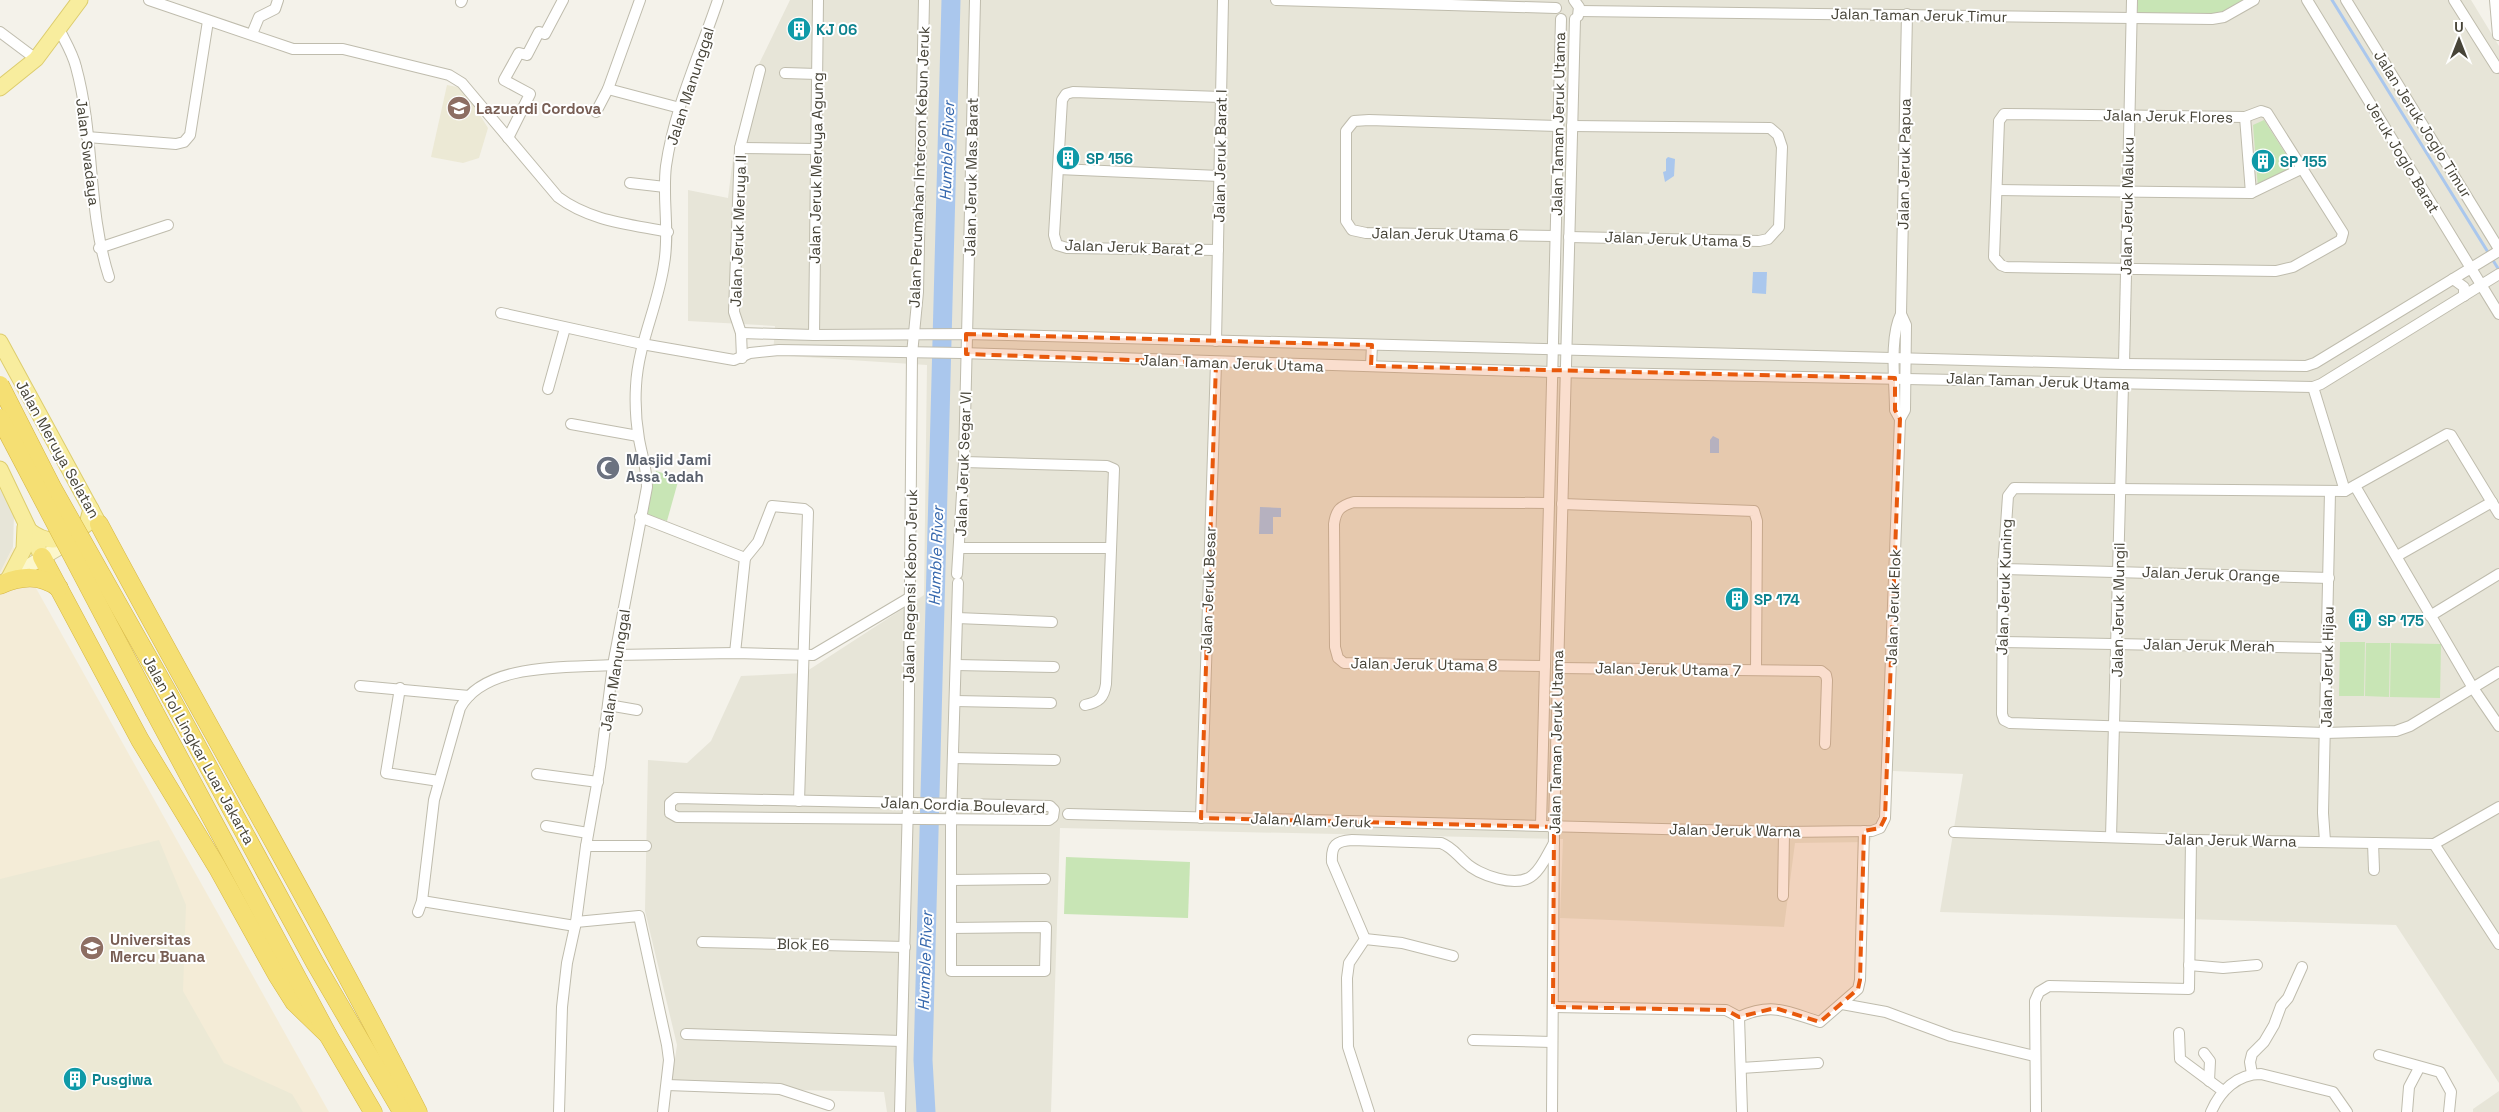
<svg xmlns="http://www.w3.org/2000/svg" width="2499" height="1112" font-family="'Space Grotesk',sans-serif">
	<rect width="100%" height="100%" fill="#f4f2ea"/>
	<g fill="#e7e5d8">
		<polygon points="790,0 2471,0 2499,46 2499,1083 2396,925 1940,912 1963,774 1893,771 1870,842 1795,843 1784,927 1560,918 1563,839 1060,828 1051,1112 887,1112 884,1092 671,1087 677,1045 645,911 648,760 687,763 711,741 741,676 804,673 924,595 927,365 773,355 775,326 688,321 688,190 728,198 733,158 757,68"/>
		<polygon points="0,489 14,514 13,547 0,573"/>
		<polygon points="2499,1091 2499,1112 2473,1112 2473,1109"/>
	</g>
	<polygon fill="#f4ecd7" points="13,547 329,1112 0,1112 0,573"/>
	<g fill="#ece9d5">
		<polygon points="447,85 463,88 488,128 479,158 463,163 431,157"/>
		<polygon points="159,840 186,905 183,991 224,1063 292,1094 303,1112 0,1112 0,879"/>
	</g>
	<g fill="#c8e5b5">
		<polygon points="2138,0 2256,0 2226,17 2137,17"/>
		<polygon points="2264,120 2295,168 2258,188 2253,125"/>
		<polygon points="656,471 679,478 667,521 644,514"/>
		<polygon points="2340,642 2365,642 2364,696 2339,696"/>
		<polygon points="2366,643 2390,643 2389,697 2365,696"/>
		<polygon points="2391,643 2441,644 2440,698 2390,697"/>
		<polygon points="1066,857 1190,862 1188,918 1064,914"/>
	</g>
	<g fill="#aac7ed">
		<polygon points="1668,157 1675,159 1674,176 1665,182 1663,172 1666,171 1666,159"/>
		<polygon points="1753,272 1767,272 1766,294 1752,293"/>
		<polygon points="1713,436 1719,439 1719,453 1710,453 1710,440"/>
		<polygon points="1260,507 1281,508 1281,517 1273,517 1273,534 1259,534"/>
	</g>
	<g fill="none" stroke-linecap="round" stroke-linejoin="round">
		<polyline stroke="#aac7ed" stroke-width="3" points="2332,0 2499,270"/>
		<polyline stroke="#aac7ed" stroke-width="19" points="926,1112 923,1060 951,0"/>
		<g stroke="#bfbcad" stroke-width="12">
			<g id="minor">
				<path d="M149,0L293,49H343L449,75L462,83L558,197C590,221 629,224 668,232"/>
				<polyline points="1276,0 1556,8"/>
				<polyline points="1574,0 1579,7 1578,16"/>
				<polyline points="2307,0 2499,314"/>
				<polyline points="2346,0 2499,249"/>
				<polyline points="2454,0 2497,68"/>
				<polyline points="2495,0 2498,35"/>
				<polyline points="461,2 462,0"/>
				<polyline points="1579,11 2212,19 2224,17 2254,0"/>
				<path d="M59,29C65,41 73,54 76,67C95,136 87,209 109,277"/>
				<polyline points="0,32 36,59"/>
				<polyline points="252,34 259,17 275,9 278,0"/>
				<polyline points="785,73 817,74"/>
				<polyline points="608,89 680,108"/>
				<polygon points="2261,111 2267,113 2343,233 2341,240 2293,267 2276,271 2006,267 2001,265 1994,257 1999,121 2004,114 2245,117"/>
				<polyline points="596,112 608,89 640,0"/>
				<polyline points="2245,117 2251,193"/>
				<polyline points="87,137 176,144 184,142 190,135 208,21"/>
				<polyline points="508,138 530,94 504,80 519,53 527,55 539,32 545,34 563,0"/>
				<polyline points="740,148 816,149"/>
				<polyline points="1058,169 1219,176"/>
				<polyline points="630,183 665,187"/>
				<polyline points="1997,190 2251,193 2303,168"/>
				<polyline points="1555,236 1366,233 1352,230 1346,221 1346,131 1354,121 1369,120 1558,126"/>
				<polyline points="1569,237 1759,241 1768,239 1779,227 1782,147 1778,135 1770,128 1572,126"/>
				<polyline points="99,248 168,225"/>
				<polyline points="1218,250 1067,248 1057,245 1054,235 1062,100 1066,94 1073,92 1221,97"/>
				<polyline points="2453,279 2464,287 2464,296"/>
				<polyline points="501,313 642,344 734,360 750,353 779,350 961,353 1552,372 2313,387 2321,384 2499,274"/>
				<polyline points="741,333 814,335 966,334 2124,364 2306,366 2315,363 2499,251"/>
				<polyline points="814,335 818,0"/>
				<polyline points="1216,341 1223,0"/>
				<polyline points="742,358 741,333 734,312 740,148 760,70"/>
				<polyline points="2124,364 2132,0"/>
				<polyline points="1371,366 1372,345"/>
				<polyline points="2313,387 2345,491"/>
				<polyline points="548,389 565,328"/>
				<polyline points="1900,419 1905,410 1906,325 1901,314"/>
				<polyline points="571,424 638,436"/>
				<path d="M964,462L1107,466L1114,469L1106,684C1104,698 1099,702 1085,705"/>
				<polyline points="2355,486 2473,688 2499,726"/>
				<polyline points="1562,504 1754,511 1757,521 1756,670"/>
				<polyline points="2499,514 2451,435 2447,434 2345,491 2014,488 2008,496 2003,569 2002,714 2004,720 2010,723 2325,733 2396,731 2410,726 2499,672"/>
				<polyline points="640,517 745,558 735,653"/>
				<polyline points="960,548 1111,548"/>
				<polyline points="2397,556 2492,502"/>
				<polyline points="745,558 758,542 772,506 804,509 808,512 799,801"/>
				<polyline points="2003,569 2329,578"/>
				<polyline points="957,574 964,462 975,0"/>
				<polyline points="2430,616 2499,574"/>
				<polyline points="957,618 1052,622"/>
				<polyline points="2001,642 2327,648"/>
				<polyline points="615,655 735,653 813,655 909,598"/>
				<polyline points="956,665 1054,667"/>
				<path d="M1545,666L1344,663L1338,658L1335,647L1334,524C1336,510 1340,506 1354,502L1549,503"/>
				<polyline points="1558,668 1821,671 1826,675 1827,680 1825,744"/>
				<polyline points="360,686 469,696"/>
				<polyline points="400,688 386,773 439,781"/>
				<polyline points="955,701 1051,703"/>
				<polyline points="608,705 637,710"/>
				<polyline points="953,758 1055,760"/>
				<polyline points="537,774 598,782"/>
				<polygon points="676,798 1050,806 1054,810 1053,817 1049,820 677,817 670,813 670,803"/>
				<path d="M1068,814L1784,832L1872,831L1880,828L1885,818L1900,419L1895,410C1895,382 1889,338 1901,314L1907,14"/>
				<polyline points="1201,818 1216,363"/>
				<polyline points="546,826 588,833"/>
				<polyline points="1541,826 1561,19"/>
				<polyline points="1954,832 2191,840 2434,844 2499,807"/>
				<polyline points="2111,837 2123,384"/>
				<polyline points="2325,841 2323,813 2330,492"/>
				<polyline points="2373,843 2374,870"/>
				<polyline points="2434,844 2499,944"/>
				<polyline points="586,846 646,846"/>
				<polyline points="951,880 1045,879"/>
				<polyline points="1783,896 1784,832"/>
				<polyline points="422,901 575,926"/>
				<path d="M418,912L422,901L434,800L460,708C485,662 568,668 613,665"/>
				<polyline points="576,922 639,916 667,1045 669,1060 663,1112"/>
				<polyline points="951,928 1046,927 1045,971 951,971 951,819 958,583"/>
				<polyline points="1365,939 1402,943 1453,956"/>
				<polyline points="702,942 905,947"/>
				<polyline points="2189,965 2223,968 2257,965"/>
				<polyline points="1842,1004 1886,1012 1951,1036 2034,1056"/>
				<polyline points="1553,1007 1726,1010 1739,1017 1742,1112"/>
				<path d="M1739,1017C1773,1002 1787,1012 1820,1022L1858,989L1860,980L1864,831"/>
				<polyline points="2179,1033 2180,1059 2223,1091"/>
				<polyline points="686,1034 901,1041"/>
				<polyline points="1473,1040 1552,1042"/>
				<polyline points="2204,1053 2210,1061 2209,1081"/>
				<polyline points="2379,1055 2440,1072 2451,1092 2449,1112"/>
				<polyline points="1741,1068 1818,1063"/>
				<polyline points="2252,1074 2250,1062 2252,1054 2264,1042 2274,1025 2281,1006 2288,998 2302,967"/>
				<polyline points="667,1085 780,1089 829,1105"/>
				<path d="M559,1112L562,1007L567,963L576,922L586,846L600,767L613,665L647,487C647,469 642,456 639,439C636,422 635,403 636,386C638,344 658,306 664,264C670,231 662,199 666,166C674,109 700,54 718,0"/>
				<polyline points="900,1112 908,803 912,354 918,292 924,0"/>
				<path d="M1369,1112L1348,1047L1347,978L1349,963L1365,939L1332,862C1331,845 1336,841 1352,840L1441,843C1452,847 1457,855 1465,862C1478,875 1517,889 1533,875C1542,868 1548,853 1554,843"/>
				<polyline points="1552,1112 1554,827 1575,19"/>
				<polyline points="2036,1112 2035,1001 2039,992 2049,986 2189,989 2191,840"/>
				<path d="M2211,1112C2220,1091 2237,1074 2261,1074L2333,1092L2347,1112"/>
				<polyline points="2407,1112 2409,1087 2419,1068"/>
			</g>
		</g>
		<g stroke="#d1cb9c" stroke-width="16">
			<polyline id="secondary" points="7,579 74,539"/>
		</g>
		<g stroke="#ddcd6e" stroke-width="17">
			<g id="primary">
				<polyline points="0,88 36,59 80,0"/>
				<polyline points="0,342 99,524"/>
				<polyline points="0,469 42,557"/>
				<path d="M30,531C52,548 66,538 87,524L91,509"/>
				<polyline points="10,576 24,549 25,527"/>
			</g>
		</g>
		<g stroke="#d5b643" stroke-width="19">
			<g id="motorway">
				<path d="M99,524C204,721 317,913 418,1112"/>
				<polyline points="42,557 140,740 217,867 277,975 294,1002 328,1035"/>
				<path d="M0,585C21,576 40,574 59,588"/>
				<polyline points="171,698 315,963 402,1112"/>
				<polyline points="154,711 328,1035 373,1112"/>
			</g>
		</g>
		<use href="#minor" stroke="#fff" stroke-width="10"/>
		<use href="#secondary" stroke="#fcf7cc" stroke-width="14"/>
		<use href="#primary" stroke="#f8ed9e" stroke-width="15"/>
		<use href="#motorway" stroke="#f5df73" stroke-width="18"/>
		<g stroke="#d5b643" stroke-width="19" stroke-linecap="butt">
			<g id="motorway-bridge">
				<polyline points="0,385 53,489 171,698"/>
				<polyline points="0,418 154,711"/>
			</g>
		</g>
		<use href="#motorway-bridge" stroke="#f5df73" stroke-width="18"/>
	</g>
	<path fill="#e8590c" fill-opacity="0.2" stroke="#e8590c" stroke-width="4" stroke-dasharray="10 6" stroke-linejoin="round" d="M966,334L1372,345L1371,366L1895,378V410L1900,419L1885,818L1880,828L1864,831L1860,980L1858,989L1820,1022L1775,1008L1739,1017L1726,1010L1553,1007L1554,827L1201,818L1216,363L966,354Z"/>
	<defs>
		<g id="building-disc" transform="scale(1.25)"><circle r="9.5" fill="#0f9aa8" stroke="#fff"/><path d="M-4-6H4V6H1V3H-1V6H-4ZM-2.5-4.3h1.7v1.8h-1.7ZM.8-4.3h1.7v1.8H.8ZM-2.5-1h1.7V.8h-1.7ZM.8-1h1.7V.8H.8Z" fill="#fff"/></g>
		<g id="school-disc" transform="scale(1.25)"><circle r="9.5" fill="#8d6e63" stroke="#fff"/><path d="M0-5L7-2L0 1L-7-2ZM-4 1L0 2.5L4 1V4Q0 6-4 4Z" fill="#fff"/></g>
		<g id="mosque-disc" transform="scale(1.25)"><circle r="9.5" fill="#6b7280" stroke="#fff"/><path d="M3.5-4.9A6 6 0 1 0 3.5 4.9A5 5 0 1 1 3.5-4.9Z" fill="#fff"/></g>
		<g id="university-disc" transform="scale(1.25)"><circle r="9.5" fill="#8d6e63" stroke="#fff"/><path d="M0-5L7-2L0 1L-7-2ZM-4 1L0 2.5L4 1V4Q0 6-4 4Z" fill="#fff"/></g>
	</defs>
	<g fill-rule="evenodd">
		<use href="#building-disc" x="799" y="29"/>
		<use href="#school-disc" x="459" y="108"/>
		<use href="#building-disc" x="1068" y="158"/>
		<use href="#building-disc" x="2263" y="161"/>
		<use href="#mosque-disc" x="608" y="468"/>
		<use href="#building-disc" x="1737" y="599"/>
		<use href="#building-disc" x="2360" y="620"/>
		<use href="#university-disc" x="92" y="948"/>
		<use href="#building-disc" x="75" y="1079"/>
	</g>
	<g text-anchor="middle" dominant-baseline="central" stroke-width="4" stroke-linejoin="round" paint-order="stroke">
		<g font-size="15" fill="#474438" stroke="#fff">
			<text transform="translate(1919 15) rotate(1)">Jalan Taman Jeruk Timur</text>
			<text transform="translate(690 86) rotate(-72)">Jalan Manunggal</text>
			<text transform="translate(2168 116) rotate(1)">Jalan Jeruk Flores</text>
			<text transform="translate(1558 124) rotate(-89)">Jalan Taman Jeruk Utama</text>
			<text transform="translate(2423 124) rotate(58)">Jalan Jeruk Joglo Timur</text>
			<text transform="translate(88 152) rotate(83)">Jalan Swadaya</text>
			<text transform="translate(1220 156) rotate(-89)">Jalan Jeruk Barat I</text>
			<text transform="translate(2403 157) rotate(59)">Jeruk Joglo Barat</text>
			<text transform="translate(1904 164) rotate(-89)">Jalan Jeruk Papua</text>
			<text transform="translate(919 167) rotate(-88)">Jalan Perumahan Intercon Kebun Jeruk</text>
			<text transform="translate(816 168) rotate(-89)">Jalan Jeruk Meruya Agung</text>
			<text transform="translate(971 177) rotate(-89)">Jalan Jeruk Mas Barat</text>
			<text transform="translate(2127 206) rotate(-89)">Jalan Jeruk Maluku</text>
			<text transform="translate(738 231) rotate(-88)">Jalan Jeruk Meruya II</text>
			<text transform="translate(1445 234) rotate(1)">Jalan Jeruk Utama 6</text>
			<text transform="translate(1678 239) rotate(2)">Jalan Jeruk Utama 5</text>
			<text transform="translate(1134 247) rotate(2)">Jalan Jeruk Barat 2</text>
			<text transform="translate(1232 363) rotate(2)">Jalan Taman Jeruk Utama</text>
			<text transform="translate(2038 381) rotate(2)">Jalan Taman Jeruk Utama</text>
			<text transform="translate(58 449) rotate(61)">Jalan Meruya Selatan</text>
			<text transform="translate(963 464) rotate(-88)">Jalan Jeruk Segar VI</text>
			<text transform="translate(2211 574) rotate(2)">Jalan Jeruk Orange</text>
			<text transform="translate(910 586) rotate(-89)">Jalan Regensi Kebon Jeruk</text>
			<text transform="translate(2004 587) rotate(-88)">Jalan Jeruk Kuning</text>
			<text transform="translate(1208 590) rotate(-88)">Jalan Jeruk Besar</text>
			<text transform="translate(1893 607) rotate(-88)">Jalan Jeruk Elok</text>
			<text transform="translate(2118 610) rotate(-89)">Jalan Jeruk Mungil</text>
			<text transform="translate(2209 645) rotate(1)">Jalan Jeruk Merah</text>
			<text transform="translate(1424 664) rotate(1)">Jalan Jeruk Utama 8</text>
			<text transform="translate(2327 667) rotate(-89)">Jalan Jeruk Hijau</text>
			<text transform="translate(1668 669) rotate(1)">Jalan Jeruk Utama 7</text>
			<text transform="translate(615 670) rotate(-81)">Jalan Manunggal</text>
			<text transform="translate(1556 742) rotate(-89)">Jalan Taman Jeruk Utama</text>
			<text transform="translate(199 750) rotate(61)">Jalan Tol Lingkar Luar Jakarta</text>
			<text transform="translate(963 805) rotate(2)">Jalan Cordia Boulevard</text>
			<text transform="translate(1311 820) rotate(2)">Jalan Alam Jeruk</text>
			<text transform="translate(1735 830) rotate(1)">Jalan Jeruk Warna</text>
			<text transform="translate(2231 840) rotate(1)">Jalan Jeruk Warna</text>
			<text transform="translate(803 944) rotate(1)">Blok E6</text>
		</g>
		<g font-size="15" font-weight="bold" fill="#0d838f" stroke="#fff" text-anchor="start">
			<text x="816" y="29">KJ 06</text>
			<text x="1086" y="158">SP 156</text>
			<text x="2280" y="161">SP 155</text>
			<text x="1754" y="599">SP 174</text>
			<text x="2378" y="620">SP 175</text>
			<text x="92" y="1079">Pusgiwa</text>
		</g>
		<g font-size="15" font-weight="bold" fill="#785e54" stroke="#fff" text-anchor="start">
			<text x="476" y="108">Lazuardi Cordova</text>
			<text x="110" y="939">Universitas<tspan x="110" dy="17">Mercu Buana</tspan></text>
		</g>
		<g font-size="15" font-weight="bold" fill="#5b616d" stroke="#fff" text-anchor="start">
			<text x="626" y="459">Masjid Jami<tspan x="626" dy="17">Assa 'adah</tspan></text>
		</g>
		<g font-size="16" font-style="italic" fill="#3769ae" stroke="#fff">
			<text transform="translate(947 151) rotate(-88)">Humble River</text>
			<text transform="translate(936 556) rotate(-88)">Humble River</text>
			<text transform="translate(925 961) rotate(-88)">Humble River</text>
		</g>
	</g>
	<g transform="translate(2459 40)" stroke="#ffffff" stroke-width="4" paint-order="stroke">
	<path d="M0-4L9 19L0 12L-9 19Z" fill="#474438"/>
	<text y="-8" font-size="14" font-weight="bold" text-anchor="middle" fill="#474438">U</text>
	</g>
</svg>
